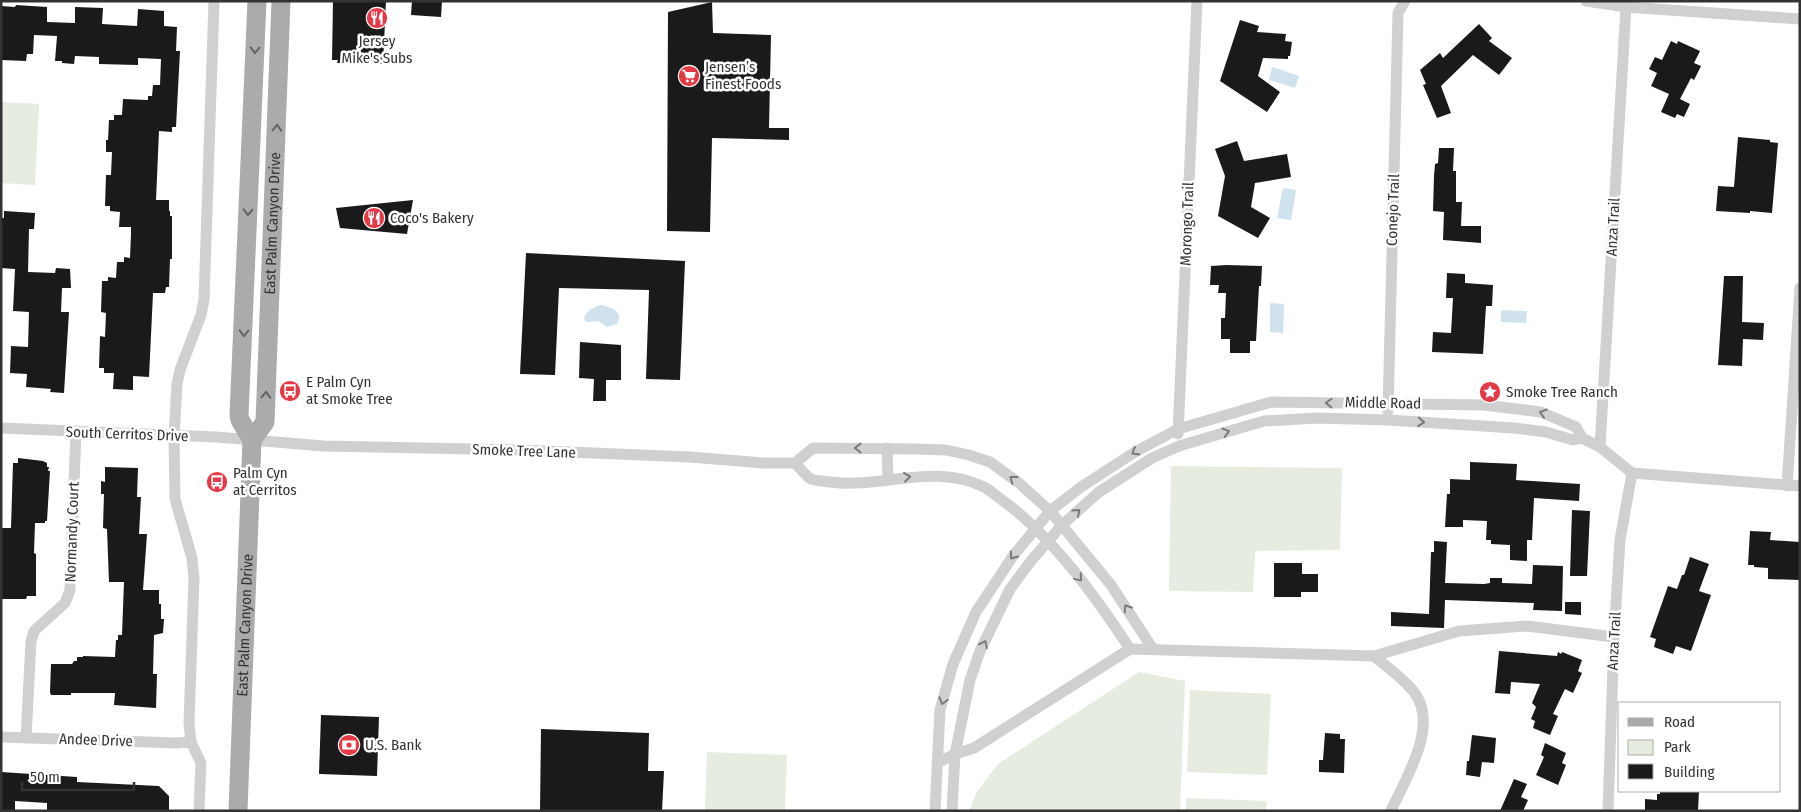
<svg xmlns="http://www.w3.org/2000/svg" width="1801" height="812" font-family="'Fira Sans Condensed',sans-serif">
	<rect width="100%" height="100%" fill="#fff"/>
	<g fill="#e6ecdf">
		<polygon points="1,102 39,104 35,185 1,183"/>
		<polygon points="1171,466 1342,468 1340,550 1255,551 1253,592 1169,591"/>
		<polygon points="1139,672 1185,681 1180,811 969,811 977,792 998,764"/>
		<polygon points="1190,690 1271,694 1267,775 1187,772"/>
		<polygon points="707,752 787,755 785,811 705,811"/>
		<polygon points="1186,798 1267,801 1266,811 1186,811"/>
	</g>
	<g fill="#cfe2ee">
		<polygon points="1272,67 1299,76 1295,88 1269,80"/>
		<polygon points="1283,188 1296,190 1291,220 1277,218"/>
		<polygon points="1270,303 1284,304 1283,333 1270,332"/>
		<path d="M601,305C612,307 624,312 617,324L607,327L598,321L586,322L584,318C587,310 594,307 601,305Z"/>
		<polygon points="1501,310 1527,311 1526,323 1501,322"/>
	</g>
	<g fill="#1a1a1a">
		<polygon points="333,1 386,1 383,64 337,63 338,60 332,60"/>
		<polygon points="412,1 442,1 441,17 411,15"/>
		<polygon points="712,2 713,33 771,35 769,128 789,128 789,140 712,138 710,232 667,231 668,12"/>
		<polygon points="16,5 47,7 47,22 75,23 75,7 103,8 102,24 137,26 138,9 164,11 164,26 177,27 176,51 180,51 176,127 172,127 172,132 159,131 156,200 169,200 169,211 170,211 170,216 172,216 172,259 170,259 169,287 166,287 165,293 153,293 149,377 133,376 133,390 113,389 114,373 104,373 104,368 99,368 100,336 105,337 106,313 101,312 102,281 108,281 108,277 116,278 117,262 124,262 124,257 130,258 131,234 131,227 119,227 120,212 110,211 110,206 105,206 106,175 111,175 112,152 106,152 106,140 108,140 109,120 114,120 114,115 122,115 123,99 148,100 148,96 152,96 153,85 160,85 161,59 138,58 138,65 99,64 99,57 75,56 74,64 62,63 62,61 55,61 57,36 34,35 33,54 27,54 26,61 1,60 1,6 15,7"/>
		<polygon points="1240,20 1259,26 1257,32 1286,34 1285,41 1292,42 1290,56 1288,56 1288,59 1263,58 1258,76 1280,92 1267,112 1220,81"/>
		<polygon points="1479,24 1492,38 1489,41 1512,58 1499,75 1473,55 1441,86 1451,113 1437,118 1423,85 1426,84 1420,70 1440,53 1443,58"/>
		<polygon points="1671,41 1677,44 1678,41 1700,51 1694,63 1701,66 1694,80 1691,78 1680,99 1690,104 1684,117 1677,114 1675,118 1661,112 1669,94 1651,86 1657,73 1649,69 1655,57 1662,60"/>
		<polygon points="1738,137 1770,140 1770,142 1778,143 1772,213 1750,211 1750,213 1716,211 1718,186 1734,187"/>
		<polygon points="1237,141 1244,161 1287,154 1291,177 1255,183 1251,207 1270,218 1258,238 1218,216 1225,176 1215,149"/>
		<polygon points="1439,148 1454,148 1453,171 1456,171 1456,202 1462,202 1461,226 1481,226 1481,243 1443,240 1444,212 1433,211 1434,176 1435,164 1438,163"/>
		<polygon points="413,200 407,234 340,228 336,208"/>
		<polygon points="4,211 35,213 34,229 29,229 28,272 55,273 56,268 70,269 71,288 62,288 61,312 69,312 64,393 50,392 51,389 26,387 27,374 10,373 11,346 28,347 29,312 13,311 15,269 1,268 1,218 4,218"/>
		<polygon points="526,253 685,261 680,380 646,379 649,290 559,288 555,375 520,374"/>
		<polygon points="1226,265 1262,266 1261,286 1259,286 1256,341 1250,341 1250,353 1230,353 1230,339 1221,339 1221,318 1225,318 1226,293 1218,293 1219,285 1210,285 1211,266"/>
		<polygon points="1447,273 1465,274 1465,283 1493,285 1492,306 1486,306 1483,354 1432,352 1433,332 1451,333 1453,298 1446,298"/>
		<polygon points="1724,276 1743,276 1742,322 1764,323 1763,340 1743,339 1742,366 1718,365"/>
		<polygon points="580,342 621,345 621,380 606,380 606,401 593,401 594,379 579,378"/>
		<polygon points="18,458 43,461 47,463 47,467 49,467 48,471 50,471 47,521 45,521 45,523 35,523 34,553 36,554 36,596 27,596 26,599 1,599 1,528 11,528 13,463 18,463"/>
		<polygon points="1470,462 1517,464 1516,480 1580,484 1579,501 1534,498 1532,540 1527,540 1527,561 1510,560 1510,545 1491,544 1491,540 1486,540 1487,521 1463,520 1463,527 1445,527 1447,494 1450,494 1450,479 1470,480"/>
		<polygon points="105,467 138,468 137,497 141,497 139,534 147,534 143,590 159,590 159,604 161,604 161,619 164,619 163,633 154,635 153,674 157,674 156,708 114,705 115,693 71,693 71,695 51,695 50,692 51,664 72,664 74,661 77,661 77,657 83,657 83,656 115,657 116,640 118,640 118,635 122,635 124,582 109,582 107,529 103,528 104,494 101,494 101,481 105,482"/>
		<polygon points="1572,510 1590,511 1587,576 1570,576"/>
		<polygon points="1750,531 1771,532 1770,540 1800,542 1800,580 1768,579 1768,568 1754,567 1754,565 1748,565"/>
		<polygon points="1434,541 1447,542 1445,583 1484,584 1490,583 1490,578 1502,578 1502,583 1532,584 1533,565 1563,566 1562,611 1533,610 1534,603 1445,600 1444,628 1391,626 1391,612 1429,614 1431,552 1434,552"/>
		<polygon points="1690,557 1709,564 1699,591 1711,595 1691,651 1676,646 1673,654 1654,647 1656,639 1650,637 1668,586 1677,589 1682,575 1684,575"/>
		<polygon points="1274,563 1302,563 1302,574 1318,574 1318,592 1301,592 1301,597 1274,597"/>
		<polygon points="1565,602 1581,602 1581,615 1565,614"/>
		<polygon points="1499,651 1557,656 1558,652 1561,654 1562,652 1582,660 1578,671 1582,673 1573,693 1565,689 1553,714 1558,716 1550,735 1533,728 1535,721 1531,719 1536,707 1532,703 1540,684 1511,682 1510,694 1495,693"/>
		<polygon points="321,715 379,717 377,776 319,774"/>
		<polygon points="541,729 649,733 648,771 664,771 662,811 540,811"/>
		<polygon points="1325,733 1340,734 1340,739 1345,739 1344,773 1319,772 1319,760 1323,760"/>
		<polygon points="1472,735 1496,738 1494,763 1482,762 1480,777 1466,775 1467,761 1469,761"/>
		<polygon points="1545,743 1566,753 1562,763 1566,765 1558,785 1536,775 1544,757 1541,755"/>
		<polygon points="1,772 77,777 77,782 159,786 169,796 169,811 47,811 47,803 15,801 15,811 1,811"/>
		<polygon points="1514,779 1527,784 1521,797 1528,800 1523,811 1500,811"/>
		<polygon points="1660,791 1699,791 1698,811 1645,811 1645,799 1657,800 1657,794 1660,794"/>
	</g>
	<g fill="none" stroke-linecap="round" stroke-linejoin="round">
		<g stroke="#d0d0d0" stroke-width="11">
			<polyline points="1586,1 1626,7 1800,19"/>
			<polyline points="1388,411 1398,13 1405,1"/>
			<polyline points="1,428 216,437 324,446 520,450 690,457 764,463 795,463 813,448 915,449 946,450 969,455 990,462 1019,483 1050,511 1111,585 1153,649"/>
			<polyline points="1178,434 1197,1"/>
			<polyline points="1600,447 1626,7"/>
			<polyline points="887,448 888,479"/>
			<path d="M795,463C800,468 806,476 811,479C816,481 825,481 830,482C881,489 933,462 984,487C990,490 996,496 1002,500C1052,536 1096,597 1130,649"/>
			<polyline points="1787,486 1800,288"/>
			<path d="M1374,656C1387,667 1403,678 1414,692C1440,726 1405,779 1391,811"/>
			<polyline points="1,737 176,743 191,742"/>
			<polyline points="26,738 31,641 34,631 65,603 70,590 76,431"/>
			<polyline points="937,763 955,754 974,748 1130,649 1374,656 1459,631 1527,626 1614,637"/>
			<polyline points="199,811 201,763 191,742 189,723 194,578 192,558 175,499 174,436 177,384 180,370 201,315 204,300 214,1"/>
			<polyline points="935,811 940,710 953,664 976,612 1013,556 1050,511 1081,487 1135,452 1178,429 1271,402 1484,405 1541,412 1576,427 1582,438 1600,447 1632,473 1800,486"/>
			<polyline points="952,811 955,754 970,680 980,651 1010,589 1031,561 1062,525 1099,492 1152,458 1179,446 1264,421 1317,418 1388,420 1514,428 1546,432 1573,440 1582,438"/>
			<polyline points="1608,811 1614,637 1620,540 1632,473"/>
		</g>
		<g stroke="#ababab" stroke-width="19">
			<path id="s1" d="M252,440L265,422L281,1"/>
			<path id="s2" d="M238,811L252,440L240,420L239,415L257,1"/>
		</g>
	</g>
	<defs><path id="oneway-chevron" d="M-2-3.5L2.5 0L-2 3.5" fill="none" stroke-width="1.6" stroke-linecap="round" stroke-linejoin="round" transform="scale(1.25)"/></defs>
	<g stroke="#636363">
		<use href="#oneway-chevron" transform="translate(255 50) rotate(92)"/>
		<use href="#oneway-chevron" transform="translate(277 128) rotate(-88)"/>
		<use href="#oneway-chevron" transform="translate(248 212) rotate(92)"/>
		<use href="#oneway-chevron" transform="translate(244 333) rotate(92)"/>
		<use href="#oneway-chevron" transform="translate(266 395) rotate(-87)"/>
	</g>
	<g stroke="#7a7a7a">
		<use href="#oneway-chevron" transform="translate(1329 403) rotate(-178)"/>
		<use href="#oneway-chevron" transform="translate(1543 413) rotate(-162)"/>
		<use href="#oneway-chevron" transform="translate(1421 422) rotate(4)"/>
		<use href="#oneway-chevron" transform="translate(1226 432) rotate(-17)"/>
		<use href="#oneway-chevron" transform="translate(858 448) rotate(-180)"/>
		<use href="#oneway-chevron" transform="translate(1135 452) rotate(149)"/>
		<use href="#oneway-chevron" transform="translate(907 477) rotate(-6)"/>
		<use href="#oneway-chevron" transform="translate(1013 479) rotate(-143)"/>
		<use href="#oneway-chevron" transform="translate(1077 512) rotate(-42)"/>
		<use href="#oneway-chevron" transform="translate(1013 556) rotate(126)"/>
		<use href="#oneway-chevron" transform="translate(1079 578) rotate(50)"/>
		<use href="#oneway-chevron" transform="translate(1127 608) rotate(-123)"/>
		<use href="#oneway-chevron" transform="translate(984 644) rotate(-65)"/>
		<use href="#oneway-chevron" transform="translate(943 701) rotate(106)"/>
	</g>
	<defs>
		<g id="restaurant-disc" transform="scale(1.125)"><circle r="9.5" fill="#e63946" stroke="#fff"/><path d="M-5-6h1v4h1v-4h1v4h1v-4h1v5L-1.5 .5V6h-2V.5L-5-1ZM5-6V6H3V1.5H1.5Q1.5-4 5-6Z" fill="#fff"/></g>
		<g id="supermarket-disc" transform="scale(1.125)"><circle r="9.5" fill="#e63946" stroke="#fff"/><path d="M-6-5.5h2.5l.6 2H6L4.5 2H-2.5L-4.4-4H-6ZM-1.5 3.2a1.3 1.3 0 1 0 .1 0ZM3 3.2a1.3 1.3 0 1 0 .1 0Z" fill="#fff"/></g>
		<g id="bus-disc" transform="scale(1.125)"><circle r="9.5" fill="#e63946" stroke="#fff"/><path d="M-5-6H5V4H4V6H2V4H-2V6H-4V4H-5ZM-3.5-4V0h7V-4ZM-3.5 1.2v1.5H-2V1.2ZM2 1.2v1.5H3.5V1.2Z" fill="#fff"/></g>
		<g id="sight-disc" transform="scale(1.125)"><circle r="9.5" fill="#e63946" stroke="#fff"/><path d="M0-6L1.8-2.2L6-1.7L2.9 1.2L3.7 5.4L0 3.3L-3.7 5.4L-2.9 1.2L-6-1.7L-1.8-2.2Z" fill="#fff"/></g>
		<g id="bank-disc" transform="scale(1.125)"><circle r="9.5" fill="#e63946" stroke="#fff"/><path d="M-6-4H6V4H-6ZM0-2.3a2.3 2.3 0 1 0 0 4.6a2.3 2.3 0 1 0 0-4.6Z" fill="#fff"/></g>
	</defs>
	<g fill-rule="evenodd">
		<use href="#restaurant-disc" x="377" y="18"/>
		<use href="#supermarket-disc" x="689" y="76"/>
		<use href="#restaurant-disc" x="374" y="218"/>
		<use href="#bus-disc" x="290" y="391"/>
		<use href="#sight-disc" x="1490" y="392"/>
		<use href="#bus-disc" x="217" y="482"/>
		<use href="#bank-disc" x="349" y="745"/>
	</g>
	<g text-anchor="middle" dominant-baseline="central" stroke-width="5" stroke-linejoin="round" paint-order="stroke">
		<g font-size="15" fill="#333" stroke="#fff" text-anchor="start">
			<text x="377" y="41" text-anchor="middle">Jersey<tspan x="377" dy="17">Mike's Subs</tspan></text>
			<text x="705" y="67">Jensen’s<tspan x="705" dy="17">Finest Foods</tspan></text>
			<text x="390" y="218">Coco's Bakery</text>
			<text x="306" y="382">E Palm Cyn<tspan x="306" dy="17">at Smoke Tree</tspan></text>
			<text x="1506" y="392">Smoke Tree Ranch</text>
			<text x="233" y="473">Palm Cyn<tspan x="233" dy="17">at Cerritos</tspan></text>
			<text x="365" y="745">U.S. Bank</text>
		</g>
		<g font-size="15" fill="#333" stroke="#fff">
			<text transform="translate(1393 210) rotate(-88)">Conejo Trail</text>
			<text stroke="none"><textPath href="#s1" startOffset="221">East Palm Canyon Drive</textPath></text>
			<text transform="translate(1187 224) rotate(-88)">Morongo Trail</text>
			<text transform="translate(1613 227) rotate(-87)">Anza Trail</text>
			<text transform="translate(1383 403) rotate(1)">Middle Road</text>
			<text transform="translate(127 434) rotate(2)">South Cerritos Drive</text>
			<text transform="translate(524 451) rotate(2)">Smoke Tree Lane</text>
			<text transform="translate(72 532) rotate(-88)">Normandy Court</text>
			<text stroke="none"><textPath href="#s2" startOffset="186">East Palm Canyon Drive</textPath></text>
			<text transform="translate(1614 641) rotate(-87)">Anza Trail</text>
			<text transform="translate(96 740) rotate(2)">Andee Drive</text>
		</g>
	</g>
	<rect width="1801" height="812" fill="none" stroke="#333333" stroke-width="5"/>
	<rect x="1618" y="702" width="162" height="90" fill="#ffffff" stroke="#adadad"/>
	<rect x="1628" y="718" width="25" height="8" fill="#ababab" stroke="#adadad"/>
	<text x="1664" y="727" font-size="15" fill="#333333">Road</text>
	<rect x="1628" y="740" width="25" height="15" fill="#e6ecdf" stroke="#adadad"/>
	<text x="1664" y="752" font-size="15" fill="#333333">Park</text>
	<rect x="1628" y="764" width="25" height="15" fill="#1a1a1a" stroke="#adadad"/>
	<text x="1664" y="777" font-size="15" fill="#333333">Building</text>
	<path d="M22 782v8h112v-8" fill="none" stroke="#333333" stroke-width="2.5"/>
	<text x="30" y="782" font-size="15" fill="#333333" stroke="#ffffff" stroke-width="4" paint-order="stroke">50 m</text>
</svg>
